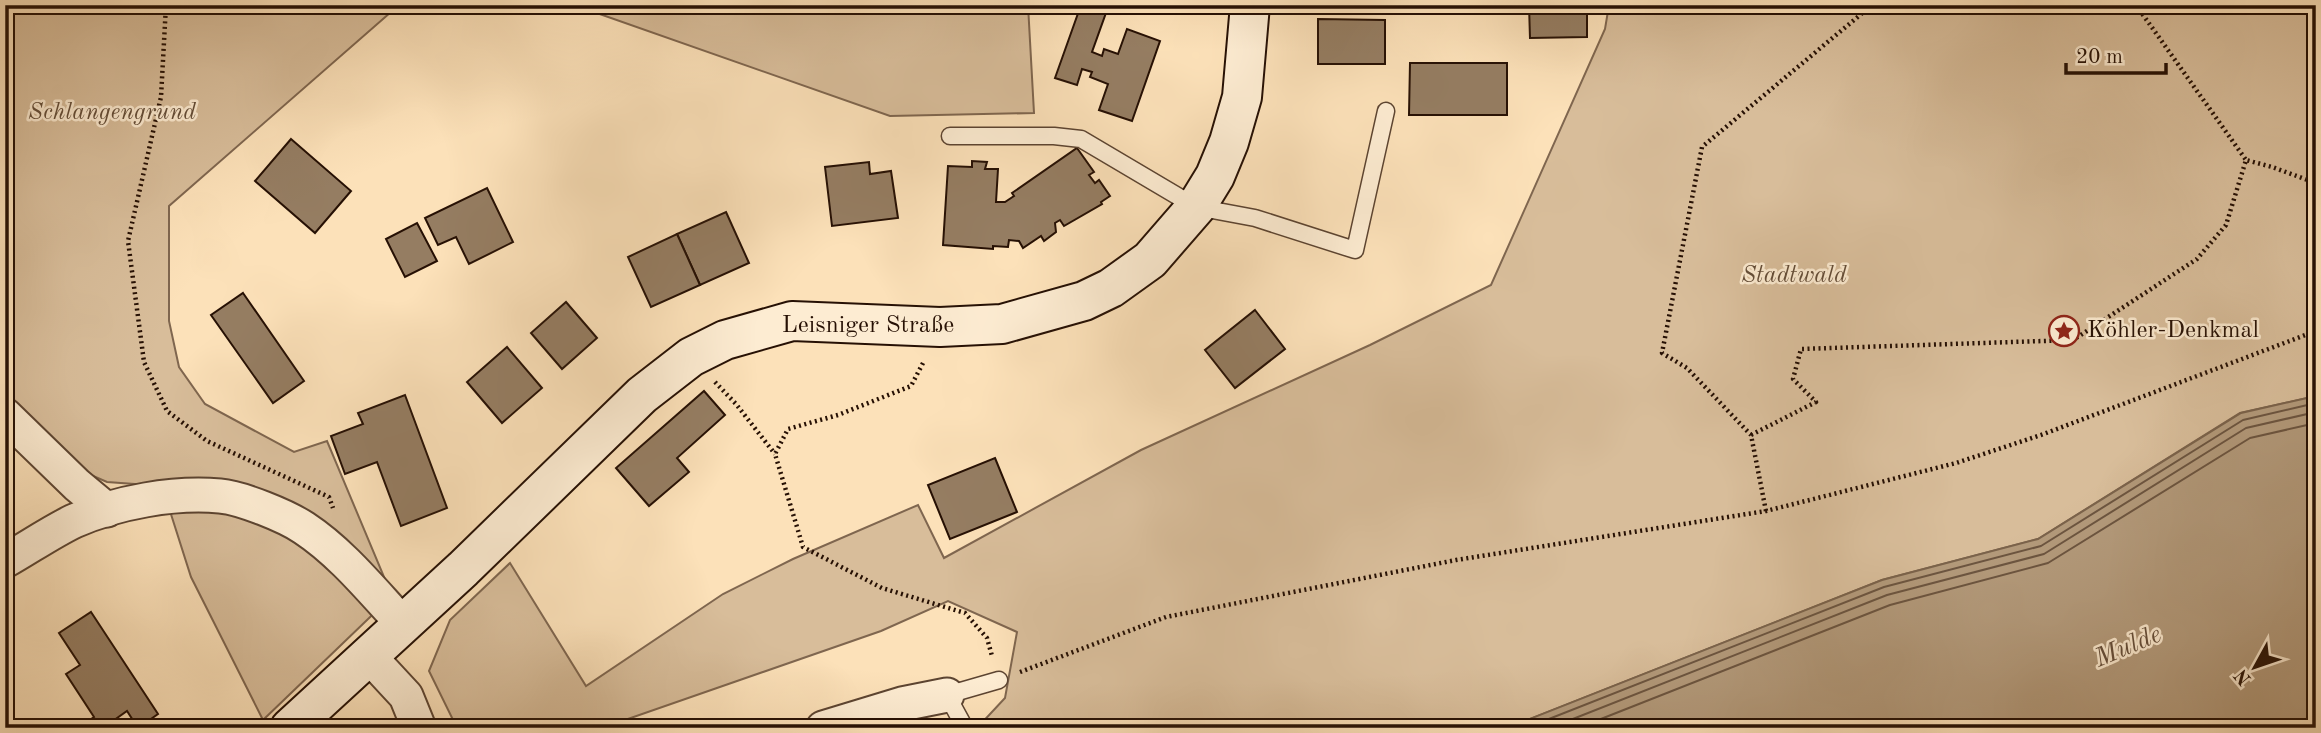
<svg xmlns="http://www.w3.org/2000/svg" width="2321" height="733" font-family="'Old Standard TT',serif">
	<rect width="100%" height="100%" fill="#fce1b9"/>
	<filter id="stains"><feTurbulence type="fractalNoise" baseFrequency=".00286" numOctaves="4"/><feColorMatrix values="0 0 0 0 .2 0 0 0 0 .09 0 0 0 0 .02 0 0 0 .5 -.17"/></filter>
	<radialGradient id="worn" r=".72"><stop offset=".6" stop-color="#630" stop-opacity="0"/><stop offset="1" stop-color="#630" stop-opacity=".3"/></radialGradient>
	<g fill="#d8bd9a" stroke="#7f664f" stroke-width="2">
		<polygon points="5,5 399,5 169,206 169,321 179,367 205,404 294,452 327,441 392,596 263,720 191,577 162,486 107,482 77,469 5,402"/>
		<polygon points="574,5 1028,5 1034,113 890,116"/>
		<polygon points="1609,5 2316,5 2316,396 2240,413 2038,539 1882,580 1507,728 977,728 1005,698 1017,632 948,601 881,631 602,728 457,728 429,671 450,620 510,563 586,686 723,594 793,559 918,505 944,558 1141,450 1370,345 1491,285 1605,29"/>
	</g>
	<polygon fill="#b39a7b" stroke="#7b634b" stroke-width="2" points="2316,396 2316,728 1507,728 1882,580 2038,539 2241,413"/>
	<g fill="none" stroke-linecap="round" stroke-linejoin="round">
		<g stroke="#6c5540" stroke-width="2">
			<polyline points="1526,728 1884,587 2041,546 2243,420 2316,403"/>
			<polyline points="1550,728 1887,595 2044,554 2246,428 2316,412"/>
			<polyline points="1578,728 1890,605 2048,563 2250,438 2316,423"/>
		</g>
	</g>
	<g fill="#957d62" stroke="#261004" stroke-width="2">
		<polygon points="1081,5 1094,5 1107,10 1092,52 1102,56 1104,49 1118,54 1127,29 1160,41 1132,121 1099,110 1108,84 1090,77 1092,72 1082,69 1077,85 1055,78"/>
		<polygon points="1529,5 1587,5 1587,37 1530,38"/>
		<polygon points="1318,19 1385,20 1385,64 1318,64"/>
		<polygon points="1410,63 1507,63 1507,115 1409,115"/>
		<polygon points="291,139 351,191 315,233 255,181"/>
		<polygon points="1077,148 1094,172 1089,175 1095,183 1099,180 1110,196 1101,202 1102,204 1064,226 1060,220 1055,223 1056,232 1044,241 1041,236 1023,248 1019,241 1009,240 1008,247 993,246 993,249 943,245 948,166 972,167 972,161 987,162 985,169 998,169 996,202 1005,202 1014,196 1012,193"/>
		<polygon points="869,162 870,174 891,171 898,218 832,226 825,167"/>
		<polygon points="487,188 513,242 469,264 456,237 438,245 425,218"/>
		<polygon points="726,212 749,263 700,285 677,234"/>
		<polygon points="417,223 437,261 405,277 386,239"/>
		<polygon points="677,234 700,285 651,307 628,257"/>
		<polygon points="243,293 304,381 273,403 211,315"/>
		<polygon points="566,302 597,338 562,369 531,333"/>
		<polygon points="1255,310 1285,349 1235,388 1205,350"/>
		<polygon points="507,347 542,388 502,423 467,382"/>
		<polygon points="704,391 725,415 677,458 689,472 649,506 616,468"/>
		<polygon points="405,395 447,508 401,526 377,462 345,474 331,436 363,424 358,413"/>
		<polygon points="995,458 1017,512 950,539 928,485"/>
		<polygon points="91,612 158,714 138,728 127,711 103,728 91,728 87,722 94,717 66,674 80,665 59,633"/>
	</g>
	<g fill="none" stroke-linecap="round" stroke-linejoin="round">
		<g stroke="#5c4431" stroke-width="19">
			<g id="lane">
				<polyline points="950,136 1054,136 1081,139 1196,207 1255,218 1355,250 1386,111"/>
				<polyline points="965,728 947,695 999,680"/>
			</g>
		</g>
		<g stroke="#5c4431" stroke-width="37">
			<g id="street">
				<polyline points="5,415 77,485 107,510"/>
				<path d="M5,561C28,548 51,532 74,521C118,502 173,492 220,496C242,498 286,516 304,528C342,553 373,592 404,625"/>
				<polyline points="368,655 406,696 419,728"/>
				<polyline points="823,728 902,704 947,695"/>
			</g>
		</g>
		<g stroke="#261004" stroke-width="42">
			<polyline id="secondary" points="290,728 463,569 642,395 691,357 725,340 792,321 940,327 1002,324 1084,301 1111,288 1150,260 1196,207 1215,176 1229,142 1242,97 1250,5"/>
		</g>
		<g stroke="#261004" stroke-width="4.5" stroke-dasharray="2 3.5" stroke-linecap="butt">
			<polyline points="166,5 161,97 128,241 144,362 167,411 207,441 329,497 333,508"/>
			<polyline points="2136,5 2246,160"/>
			<polyline points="923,363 911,386 838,415 788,429 775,454 803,547 882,588 965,613 987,638 992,656"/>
			<polyline points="715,382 736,404 775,454"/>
			<polyline points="1751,435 1816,402 1793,379 1801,349 2073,340 2197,259 2226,225 2246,160 2272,167 2316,183"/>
			<polyline points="1766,511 1751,435 1687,368 1662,353 1702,147 1872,5"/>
			<polyline points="1020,672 1166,617 1456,560 1766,511 1956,463 2041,435 2316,331"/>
		</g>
		<use href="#lane" stroke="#fdecd2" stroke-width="16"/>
		<use href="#street" stroke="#fdecd2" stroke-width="33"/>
		<use href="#secondary" stroke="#fdecd2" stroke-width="38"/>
	</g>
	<defs>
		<g id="sight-ring" transform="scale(1.575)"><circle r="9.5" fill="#fdecd2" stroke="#8f2418" stroke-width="1.5"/><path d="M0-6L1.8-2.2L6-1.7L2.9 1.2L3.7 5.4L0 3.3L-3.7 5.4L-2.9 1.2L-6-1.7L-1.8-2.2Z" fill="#8f2418"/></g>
	</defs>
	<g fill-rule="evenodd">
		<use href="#sight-ring" x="2064" y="331"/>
	</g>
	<g text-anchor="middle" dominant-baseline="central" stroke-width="5" stroke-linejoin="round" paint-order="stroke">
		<g font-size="24" font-style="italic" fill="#644d38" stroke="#fdecd2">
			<text x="112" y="113">Schlangengrund</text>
			<text x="1794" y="276">Stadtwald</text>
		</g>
		<g font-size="24" fill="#261004" stroke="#fdecd2">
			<text x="868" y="326">Leisniger Straße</text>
		</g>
		<g font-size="24" fill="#261004" stroke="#fdecd2" text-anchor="start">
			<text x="2087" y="331">Köhler-Denkmal</text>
		</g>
		<g font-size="26" font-style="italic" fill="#654e3a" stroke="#fdecd2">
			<text transform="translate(2128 647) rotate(-23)">Mulde</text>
		</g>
	</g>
	<rect width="2321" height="733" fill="none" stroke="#fce1b9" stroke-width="28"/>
	<rect x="7" y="7" width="2307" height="719" fill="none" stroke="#261004" stroke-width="3.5"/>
	<rect x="14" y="14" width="2293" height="705" fill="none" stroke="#261004" stroke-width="2"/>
	<g transform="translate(2255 667) rotate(230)" stroke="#fdecd2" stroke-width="5" paint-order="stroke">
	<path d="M0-5L12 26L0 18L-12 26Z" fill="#261004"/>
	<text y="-10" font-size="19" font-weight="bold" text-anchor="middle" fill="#261004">N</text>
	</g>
	<path d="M2066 63v10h100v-10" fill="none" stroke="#261004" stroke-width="3.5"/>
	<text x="2076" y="63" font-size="21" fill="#261004" stroke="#fdecd2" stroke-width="5" paint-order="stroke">20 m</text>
	<rect width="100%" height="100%" filter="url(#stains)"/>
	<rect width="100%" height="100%" fill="url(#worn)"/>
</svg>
